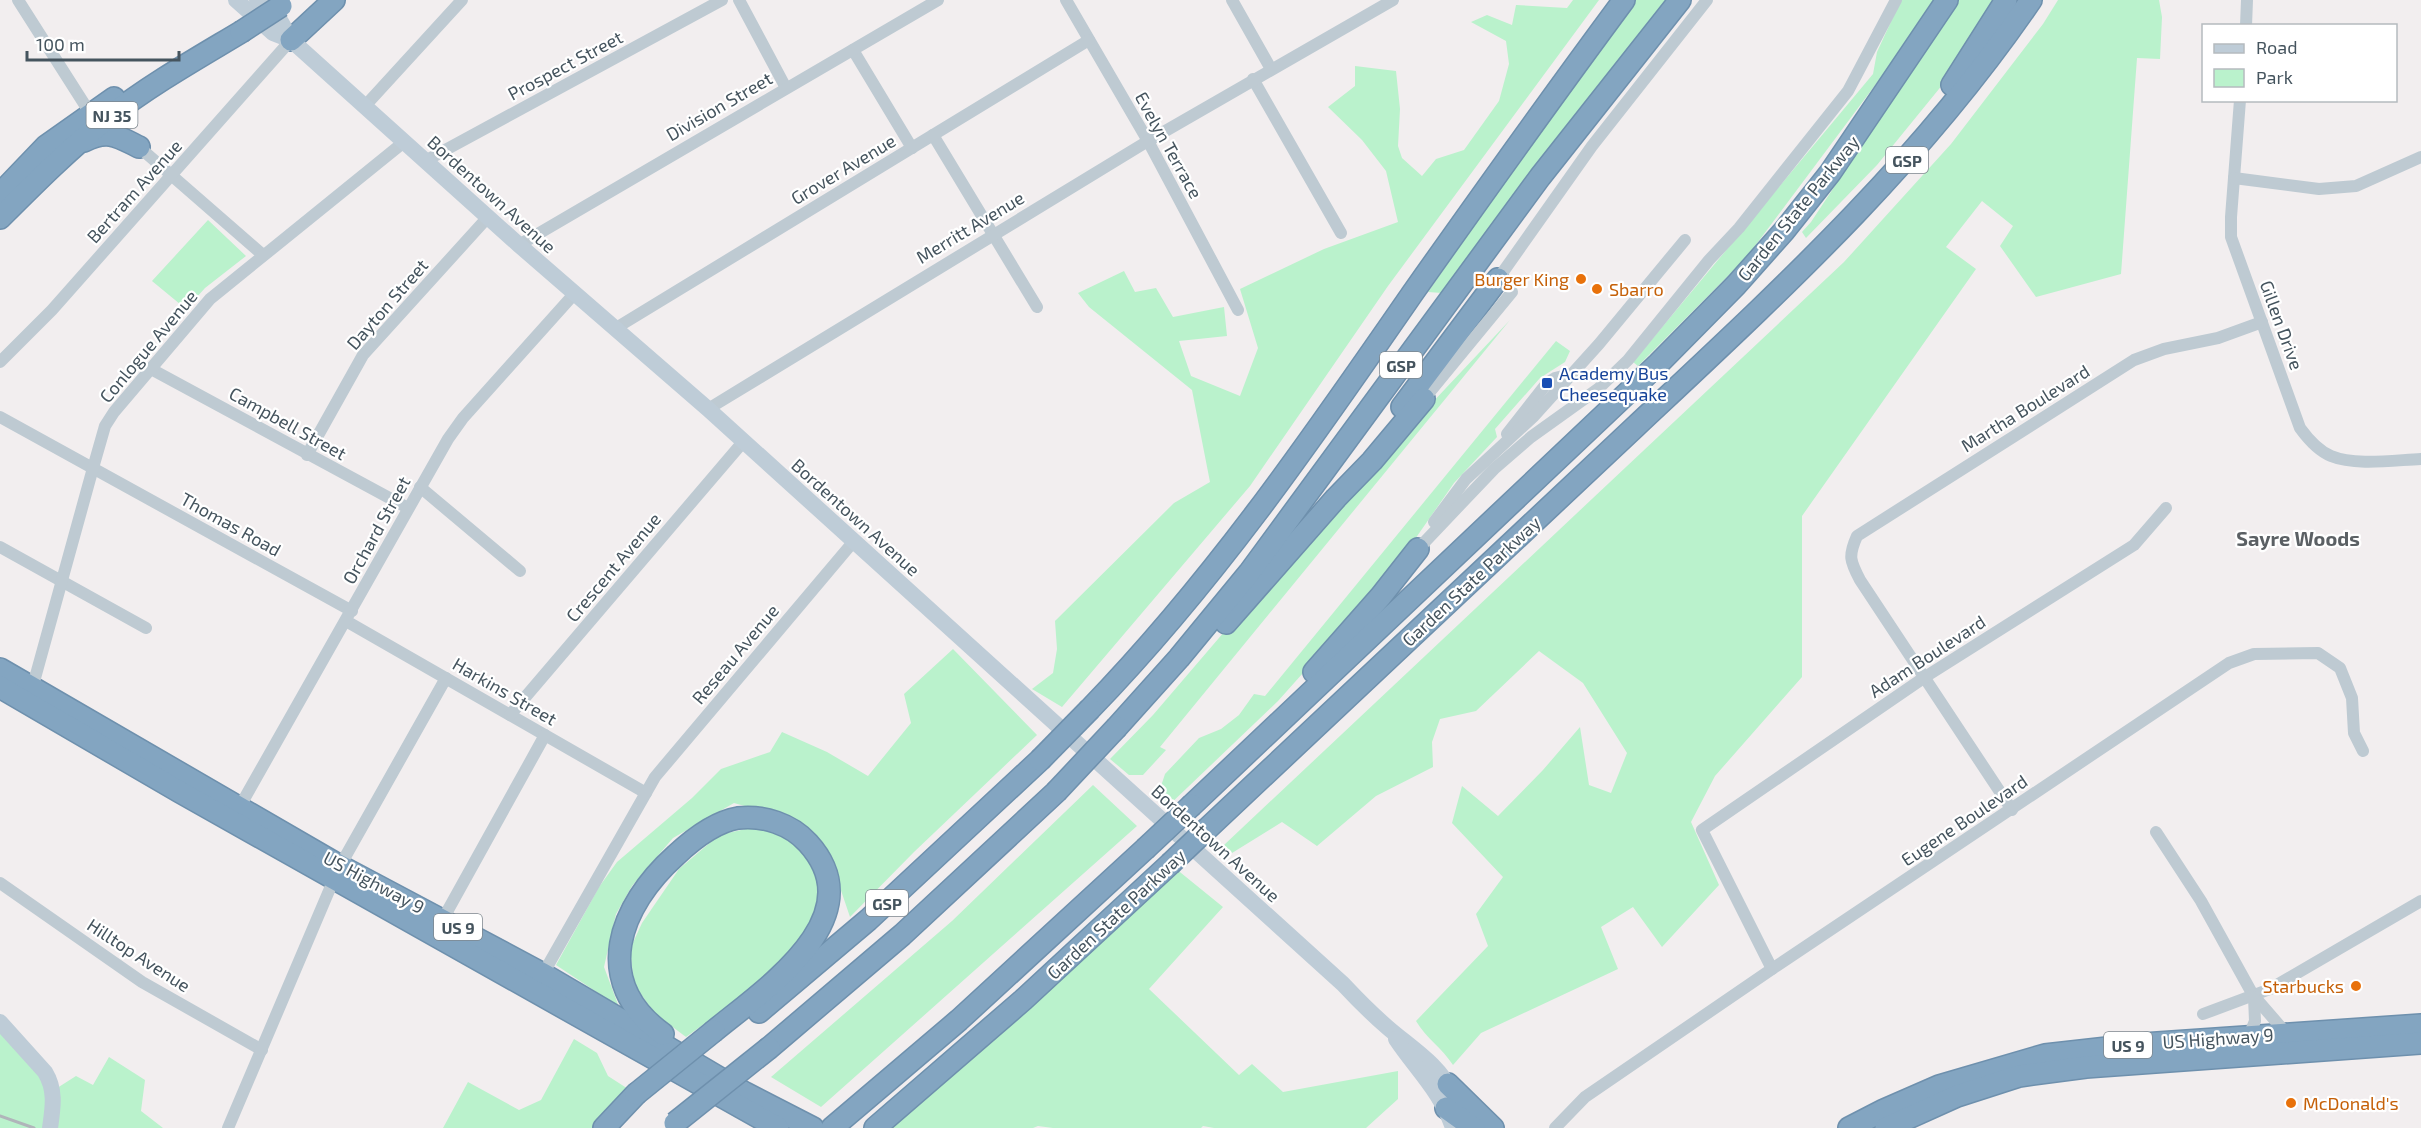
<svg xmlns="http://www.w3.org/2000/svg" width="2421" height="1128" font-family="'Exo 2',sans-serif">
	<rect width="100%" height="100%" fill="#f2eeef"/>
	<g fill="#baf2cc">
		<polygon points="1573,0 1599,0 1388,286 1250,486 1062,707 1032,689 1053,673 1057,649 1055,621 1174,503 1210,482 1192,390 1089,307 1078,293 1124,271 1135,292 1156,288 1173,317 1224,307 1227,336 1179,341 1191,376 1240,396 1258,348 1240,289 1324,249 1398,222 1386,171 1362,140 1328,107 1355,86 1355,66 1396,71 1400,109 1398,146 1402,158 1422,176 1436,159 1464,150 1499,101 1509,64 1506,41 1471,22 1487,15 1512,25 1516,5 1567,8"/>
		<polygon points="1636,0 1666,0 1566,126 1442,293 1428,292 1578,76"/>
		<polygon points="1901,0 1934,0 1917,29 1746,258 1638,366 1633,362 1873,74 1877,52"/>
		<polygon points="1958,0 2003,0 1952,73 1877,165 1806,238 1802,232 1811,222"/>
		<path d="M2058,0H2159L2162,17L2160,59L2137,58L2121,274L2036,297L2000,246L2013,226L1982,201L1946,247L1976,269L1802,516V677L1715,776L1691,822L1719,885L1662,947L1633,907L1601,927L1618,969L1481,1033L1453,1065C1442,1048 1426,1038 1416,1021L1488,946L1476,914L1503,877L1452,823L1462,786L1498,816L1543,770L1580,727L1589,785L1611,793L1627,753L1583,683L1539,651L1476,711L1440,719L1432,742L1433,767L1376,796L1317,846L1282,822L1232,853L1224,845L1844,262L1951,144L2043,24Z"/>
		<polygon points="208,220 246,256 205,288 186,309 152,281"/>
		<polygon points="1510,320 1160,747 1166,750 1143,775 1129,775 1110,759 1153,715 1301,542"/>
		<polygon points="1556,341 1570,351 1565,362 1540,378 1495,429 1497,437 1454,483 1413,542 1361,608 1278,701 1165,809 1159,792 1165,774 1199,738 1221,729 1239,715 1254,694 1265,696"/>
		<polygon points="953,649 1037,735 914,852 850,917 828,852 791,819 734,803 673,838 632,886 616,914 604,967 619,1007 556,965 599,887 617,862 692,798 721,769 770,752 782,732 827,752 868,776 911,723 904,694"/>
		<polygon points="1093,785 1137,826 821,1107 771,1077 952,921"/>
		<polygon points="759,826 797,841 817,873 822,899 804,939 779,970 686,1037 654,1013 634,984 630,949 642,923 679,869 719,835"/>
		<polygon points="1170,864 1223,907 1149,989 1239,1075 1252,1064 1283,1092 1398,1071 1398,1099 1366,1128 1214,1128 1203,1126 1201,1128 1053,1128 1038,1126 1033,1128 874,1128"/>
		<polygon points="0,1022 54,1090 76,1076 93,1085 109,1057 145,1080 141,1111 163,1128 0,1128"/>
		<polygon points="574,1039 597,1053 608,1076 636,1094 604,1128 443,1128 468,1082 519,1110 541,1100"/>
	</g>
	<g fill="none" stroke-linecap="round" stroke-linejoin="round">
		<g stroke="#6e90ad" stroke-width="24">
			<g id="highway">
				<polyline points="291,40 334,0"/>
				<polyline points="1952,85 2006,0"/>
				<path d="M84,141C108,129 117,136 139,147"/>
				<polyline points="0,194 46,146 114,98"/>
				<path d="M0,218C35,183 70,148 109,117C150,85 196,59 241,32"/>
				<polyline points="1402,407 1498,279"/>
				<polyline points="1226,623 1336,498 1372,461 1424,399"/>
				<polyline points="0,669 340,866 543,974 745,1093 813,1128"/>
				<polyline points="1314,672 1381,596 1418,549"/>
				<polyline points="0,687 180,792 778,1128"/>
				<path d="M1090,709C1214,581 1311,440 1412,294C1482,195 1552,97 1624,0"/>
				<polyline points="1117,727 1179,658 1249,573 1540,177 1680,0"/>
				<polyline points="1192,805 1658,364 1736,285 1784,231 1830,173 1947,0"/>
				<path d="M1208,828C1351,694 1494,560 1636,426C1780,291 1919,164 2031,0"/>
				<polyline points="759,1012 868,920 1040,760"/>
				<path d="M663,1034C590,981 619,906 676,855C693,839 715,822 738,818C763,815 791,824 808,843C875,917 765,989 714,1031"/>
				<polyline points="769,1048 902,935 1056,792"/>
				<polyline points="1448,1084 1493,1128"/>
				<polyline points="1446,1108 1474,1128"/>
				<polyline points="604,1128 636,1094"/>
				<polyline points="832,1128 959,1020 1145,849"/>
				<polyline points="875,1128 1023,1000 1170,864"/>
				<polyline points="1849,1128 1884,1110 1939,1086 2045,1055 2143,1044 2421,1025"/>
				<polyline points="1886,1128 1957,1096 2019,1076 2086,1067 2421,1043"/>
			</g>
		</g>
		<g stroke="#becad2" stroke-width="12">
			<polyline points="18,0 90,113"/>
			<polyline points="739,0 786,88"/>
			<polyline points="1066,0 1148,141 1238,310"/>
			<polyline points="1232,0 1271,69"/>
			<polyline points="2246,26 2247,0"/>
			<polyline points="853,50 912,148"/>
			<polyline points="1253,79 1341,233"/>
			<path d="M2240,100L2231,217V237L2300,428C2308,439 2319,451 2331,456C2355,466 2395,460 2421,459"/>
			<polyline points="365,106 462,0"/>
			<polyline points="933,135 1037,307"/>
			<polyline points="139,147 263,255"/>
			<polyline points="425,161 722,0"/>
			<polyline points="2234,178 2319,189 2356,186 2421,157"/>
			<polyline points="519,245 938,0"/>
			<polyline points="1498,279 1592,146 1707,0"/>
			<polyline points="616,328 1089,40"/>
			<polyline points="0,362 52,310 291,40"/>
			<polyline points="151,369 408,508"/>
			<polyline points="1424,399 1512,292"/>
			<polyline points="708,409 1148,141 1393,0"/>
			<polyline points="0,417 352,611"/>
			<polyline points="1507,434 1547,383 1555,378 1571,374"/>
			<polyline points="307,455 363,355 488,217"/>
			<polyline points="420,487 520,571"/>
			<polyline points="1434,522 1466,479 1534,416 1599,344 1685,240"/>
			<polyline points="0,547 146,628"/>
			<polyline points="1418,549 1494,469 1531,437 1598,389 1628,360 1709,260 1739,228 1848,91 1896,0"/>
			<polyline points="346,621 646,793"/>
			<polyline points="32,689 93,468 105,426 114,412 210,299 404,142"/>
			<polyline points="510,715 743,442"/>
			<polyline points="239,808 448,439 463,418 575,293"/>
			<path d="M2012,810L1860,580C1850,561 1848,556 1857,536L2134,360L2164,349L2218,338L2262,322"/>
			<polyline points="2156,832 2201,901 2253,995 2286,1033"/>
			<polyline points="340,866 446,678"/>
			<polyline points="0,883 142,982 262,1050"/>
			<polyline points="443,919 545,735"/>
			<polyline points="1772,969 1702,830 1925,677 2134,545 2166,508"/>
			<polyline points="543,974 655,777 854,541"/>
			<polyline points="2203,1014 2270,989 2421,901"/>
			<polyline points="2249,1036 2255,1021 2254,997"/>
			<polyline points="228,1128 334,879"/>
			<polyline points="1555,1128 1585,1097 1772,969 2229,663 2254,654 2318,653 2340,668 2352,698 2354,733 2363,751"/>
		</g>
		<g stroke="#beccd7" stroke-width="16">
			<path d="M236,0L273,33L291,40L519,245L708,409L1343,984C1357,999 1372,1014 1387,1027C1411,1048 1439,1064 1453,1094"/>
			<polyline points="257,0 281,22 291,40"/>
			<path d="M0,1022L45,1072C56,1090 53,1107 50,1128"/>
			<path d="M1396,1039C1416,1069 1442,1093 1453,1128"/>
		</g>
		<use href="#highway" stroke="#83a5c1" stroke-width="21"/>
		<polyline stroke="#b0b5ba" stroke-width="3" points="0,1116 34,1128"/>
		<g stroke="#6e90ad" stroke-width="24" stroke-linecap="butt">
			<g id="highway-bridge">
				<polyline points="241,32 281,6"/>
				<polyline points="1040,760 1090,709"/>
				<polyline points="1056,792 1117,727"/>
				<polyline points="1145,849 1192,805"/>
				<polyline points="1170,864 1208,828"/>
				<polyline points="636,1094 714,1031"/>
				<polyline points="675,1123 769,1048"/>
			</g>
		</g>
		<use href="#highway-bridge" stroke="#83a5c1" stroke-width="21"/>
	</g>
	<g fill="#e8710a" stroke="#fff" stroke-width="2">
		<circle cx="1581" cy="279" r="6"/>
		<circle cx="1597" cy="289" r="6"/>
		<circle cx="2356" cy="986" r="6"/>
		<circle cx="2291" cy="1103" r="6"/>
	</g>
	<rect fill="#1a4fb4" stroke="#fff" stroke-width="2" x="1541" y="377" width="12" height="12" rx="3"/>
	<g text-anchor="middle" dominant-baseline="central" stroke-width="4.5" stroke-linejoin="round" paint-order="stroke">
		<g fill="#fff" stroke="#7d878e" stroke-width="1.5">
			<rect x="86.5" y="102" width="51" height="26" rx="4.5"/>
			<rect x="1886" y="147" width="42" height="26" rx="4.5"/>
			<rect x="1380" y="352" width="42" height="26" rx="4.5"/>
			<rect x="866" y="890" width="42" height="26" rx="4.5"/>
			<rect x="434" y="914" width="48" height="26" rx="4.5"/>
			<rect x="2104" y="1032" width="48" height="26" rx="4.5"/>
		</g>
		<g font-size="16" font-weight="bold" fill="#45545e">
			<text x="112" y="115">NJ 35</text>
			<text x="1907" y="160">GSP</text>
			<text x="1401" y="365">GSP</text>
			<text x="887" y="903">GSP</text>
			<text x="458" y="927">US 9</text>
			<text x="2128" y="1045">US 9</text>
		</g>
		<g font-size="18" fill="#45545e" stroke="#fff">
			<text transform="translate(565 65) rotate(-28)">Prospect Street</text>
			<text transform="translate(719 106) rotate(-30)">Division Street</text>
			<text transform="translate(1169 145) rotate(61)">Evelyn Terrace</text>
			<text transform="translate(843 169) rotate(-31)">Grover Avenue</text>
			<text transform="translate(134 191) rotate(-48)">Bertram Avenue</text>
			<text transform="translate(492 194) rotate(42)">Bordentown Avenue</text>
			<text transform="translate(1798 208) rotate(-51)">Garden State Parkway</text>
			<text transform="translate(970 227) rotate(-31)">Merritt Avenue</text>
			<text transform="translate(387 304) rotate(-49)">Dayton Street</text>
			<text transform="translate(2282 325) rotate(70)">Gillen Drive</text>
			<text transform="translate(148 346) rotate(-50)">Conlogue Avenue</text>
			<text transform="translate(2025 408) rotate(-32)">Martha Boulevard</text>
			<text transform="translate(288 423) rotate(29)">Campbell Street</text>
			<text transform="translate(856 517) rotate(42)">Bordentown Avenue</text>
			<text transform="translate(231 524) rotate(29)">Thomas Road</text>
			<text transform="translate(376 530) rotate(-61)">Orchard Street</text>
			<text transform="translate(613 567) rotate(-50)">Crescent Avenue</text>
			<text transform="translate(1471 581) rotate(-43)">Garden State Parkway</text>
			<text transform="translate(735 654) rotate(-50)">Reseau Avenue</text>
			<text transform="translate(1927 656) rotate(-33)">Adam Boulevard</text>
			<text transform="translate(505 691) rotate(30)">Harkins Street</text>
			<text transform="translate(1964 820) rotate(-34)">Eugene Boulevard</text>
			<text transform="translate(1216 843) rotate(42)">Bordentown Avenue</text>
			<text transform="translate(374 882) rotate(28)">US Highway 9</text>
			<text transform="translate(1116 914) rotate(-43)">Garden State Parkway</text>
			<text transform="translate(139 955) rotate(33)">Hilltop Avenue</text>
			<text transform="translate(2218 1038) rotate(-4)">US Highway 9</text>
		</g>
		<g font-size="18" fill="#c56008" stroke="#fff" text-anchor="end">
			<text x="1569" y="279">Burger King</text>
			<text x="1609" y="289" text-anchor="start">Sbarro</text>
			<text x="2344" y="986">Starbucks</text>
			<text x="2303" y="1103" text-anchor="start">McDonald's</text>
		</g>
		<g font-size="18" fill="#164399" stroke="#fff" text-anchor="start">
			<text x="1559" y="373">Academy Bus<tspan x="1559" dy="21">Cheesequake</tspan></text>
		</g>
		<g font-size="20" font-weight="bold" fill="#5b6064" stroke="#fff">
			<text x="2298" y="538">Sayre Woods</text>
		</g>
	</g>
	<rect x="2202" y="24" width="195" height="78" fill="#ffffff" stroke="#b5bbbf" stroke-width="1.5"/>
	<rect x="2214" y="44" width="30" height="9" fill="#beccd7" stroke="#b5bbbf" stroke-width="1.5"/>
	<text x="2256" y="54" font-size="18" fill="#45545e">Road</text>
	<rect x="2214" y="69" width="30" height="18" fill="#baf2cc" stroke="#b5bbbf" stroke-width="1.5"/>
	<text x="2256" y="84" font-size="18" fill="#45545e">Park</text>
	<path d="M27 51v9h152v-9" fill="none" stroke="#45545e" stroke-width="3"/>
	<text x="36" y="51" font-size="18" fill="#45545e" stroke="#ffffff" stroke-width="4.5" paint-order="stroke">100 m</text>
</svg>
